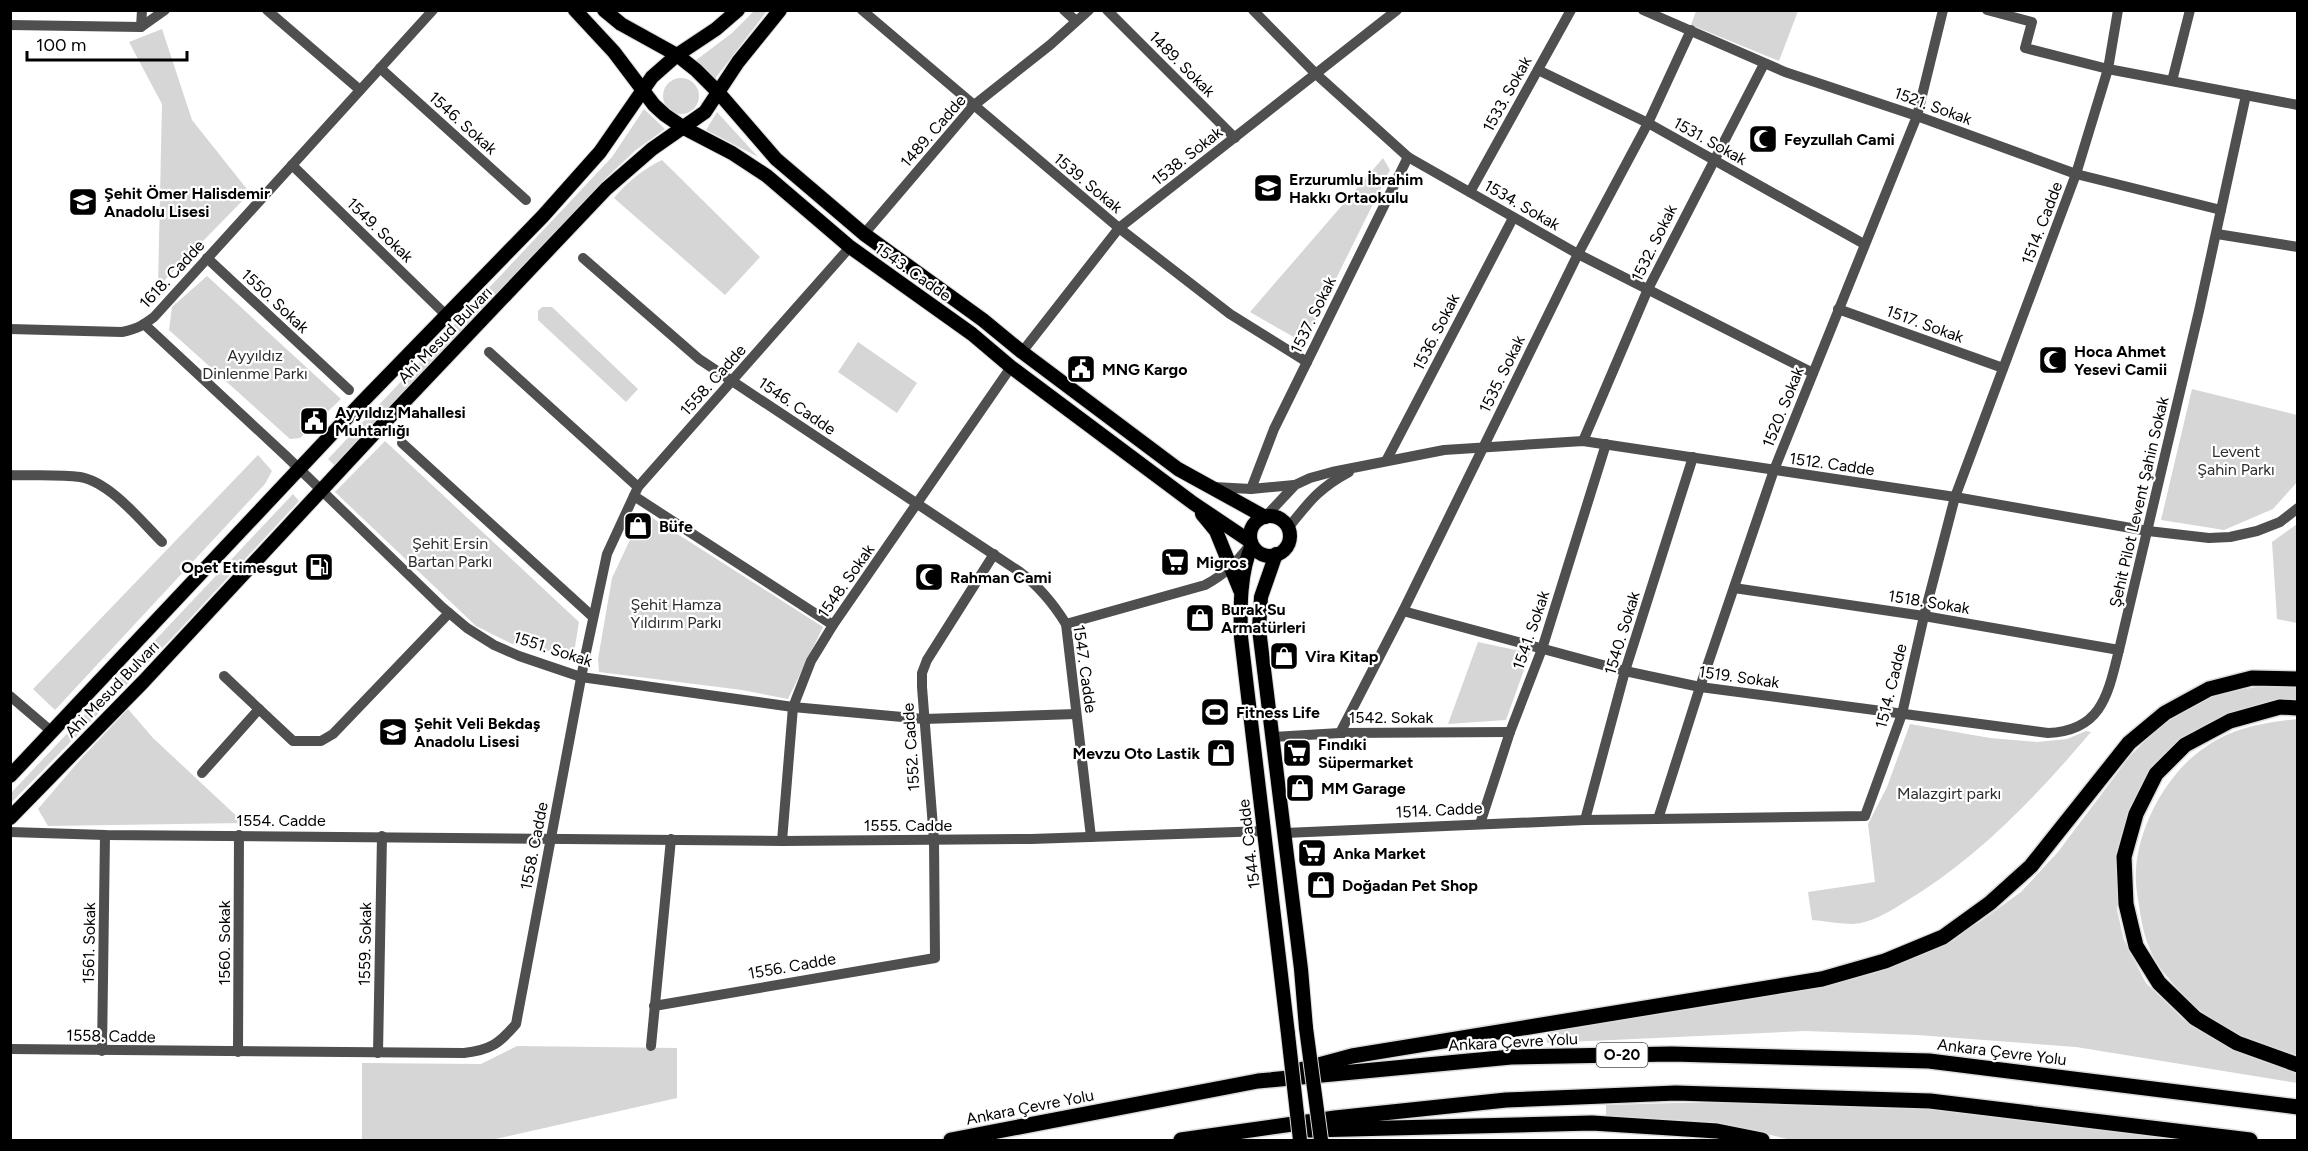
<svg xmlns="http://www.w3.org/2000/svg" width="2308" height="1151" font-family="Figtree,sans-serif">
	<rect width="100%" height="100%" fill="#fff"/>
	<g fill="#d6d6d6">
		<polygon points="754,11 767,11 714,80 695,61 732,33"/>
		<polygon points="1696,11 1798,11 1779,61 1691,25"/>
		<polygon points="162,29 192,120 250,193 158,287 162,104 129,42"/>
		<circle cx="681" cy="96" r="18"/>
		<polygon points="644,109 665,129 636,150 608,176 334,465 328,459 612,157"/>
		<polygon points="717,112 758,157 706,130"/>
		<polygon points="1383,158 1390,170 1304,343 1250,312"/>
		<path d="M662,160L760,257L725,295L614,198C628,181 642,170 662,160Z"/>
		<polygon points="207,276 341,399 300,438 290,439 169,330 172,307"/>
		<polygon points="542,307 552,307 638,389 626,402 538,320 538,311"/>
		<polygon points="858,342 917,383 897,413 838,372"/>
		<polygon points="2192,389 2297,415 2297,482 2273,509 2224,530 2161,520"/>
		<polygon points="385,441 579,622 574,653 557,653 512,644 476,626 335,492"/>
		<polygon points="258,455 272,471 265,484 55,710 33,689"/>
		<polygon points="293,494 299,501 170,640 11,803 11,793"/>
		<polygon points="643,512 823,627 788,699 742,690 599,672 598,659 612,578"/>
		<polygon points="2297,524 2297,623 2277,619 2272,542"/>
		<polygon points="1478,642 1530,653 1506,720 1448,724"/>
		<polygon points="2280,683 2297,685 2297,704 2224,718 2153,771 2118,867 2117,910 2124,940 2146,983 2184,1020 2226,1046 2297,1071 2297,1083 2076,1047 1917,1035 1805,1031 1547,1043 1545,1030 1742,998 1938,946 1978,923 2021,892 2058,852 2130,756 2169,717 2221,693"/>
		<polygon points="128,709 153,738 244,823 48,826 38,809 79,761"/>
		<path d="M2297,719V1055C2276,1048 2253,1042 2233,1032C2207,1020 2182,995 2164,973C2148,953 2142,930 2139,905C2137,894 2135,881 2136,869C2139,824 2169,770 2207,746C2235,727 2264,723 2297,719Z"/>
		<path d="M1910,724L1990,738L2037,742L2067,739L2086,731L2091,732C2036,797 1977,859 1903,903C1889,912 1871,923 1853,924C1840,924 1825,921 1812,920L1808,892L1875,882L1868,824L1887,787Z"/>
		<polygon points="517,1046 677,1048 677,1098 491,1140 362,1140 362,1063 481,1064"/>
		<polygon points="1676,1103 1766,1103 1956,1109 2197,1140 1791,1140 1759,1132 1606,1117 1606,1105"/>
	</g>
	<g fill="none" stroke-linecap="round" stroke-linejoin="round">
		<g stroke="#dbdbdb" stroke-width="16">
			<g id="major">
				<polyline points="575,10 614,52 654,105 665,115 684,128 732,153 767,176 850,247 972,334 1011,367 1193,503 1251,542"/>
				<polyline points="604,10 621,24 677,55 696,70 718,92 776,159 864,234 983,320 1022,352 1178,469 1265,517"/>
				<polyline points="1202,514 1216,531 1240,590"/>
				<circle cx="1270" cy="536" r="20"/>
				<path d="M1252,545C1240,572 1240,607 1241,637L1288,1034"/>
				<polyline points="1276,554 1261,597 1259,629 1301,969 1306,1028"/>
				<polyline points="10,776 362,402 543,216 600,152 652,77 677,55 716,29 738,10"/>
				<polyline points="10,818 144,681 383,424 606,189 652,149 705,112 738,62 780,10"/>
			</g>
		</g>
		<g stroke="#dbdbdb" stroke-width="18">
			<g id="highway">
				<polyline points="2298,708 2280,707 2230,721 2185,745 2156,774 2136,814 2124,857 2126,904 2136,946 2159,983 2195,1018 2237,1043 2298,1065"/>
				<polyline points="1300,1070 1352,1056 1822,979 1885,961 1943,937 1990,903 2031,866 2129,743 2165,713 2209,689 2252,678 2298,679"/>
				<polyline points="1309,1130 1592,1123 1717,1131 1762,1140"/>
				<polyline points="951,1140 1258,1081 1511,1057 1672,1054 1929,1061 2298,1107"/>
				<polyline points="1181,1140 1335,1118 1506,1100 1676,1093 1930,1101 2250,1140"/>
			</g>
		</g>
		<g stroke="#4f4f4f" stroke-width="10">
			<polyline points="267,10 360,90"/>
			<polyline points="862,10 1119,228 1230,314 1307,362"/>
			<polyline points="1064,10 1076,21"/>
			<polyline points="1107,10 1235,138"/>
			<polyline points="1253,10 1316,74 1408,157 1578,254 1813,373"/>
			<polyline points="1643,10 1785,72 1917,116 2076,174 2221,210"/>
			<polyline points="1987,10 2032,22 2025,48 2108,69 2298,105"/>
			<polyline points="10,25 141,27 165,10"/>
			<polyline points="141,27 142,10"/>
			<polyline points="380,68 526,200"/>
			<polyline points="1538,70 1648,123 1864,244"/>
			<polyline points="2172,81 2190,10"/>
			<polyline points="292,165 447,316"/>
			<polyline points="1470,192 1571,10"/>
			<polyline points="864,234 973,106 1050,45 1089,10"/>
			<polyline points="2217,234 2298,247"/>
			<polyline points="207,258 349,390"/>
			<path d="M583,258L699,359L1020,572C1040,587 1053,603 1066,624L1091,837"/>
			<polyline points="1838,309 2003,368"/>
			<polyline points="144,324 286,456 442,607 467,628 494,645 519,656 581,677 793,707 924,719 1076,714"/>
			<path d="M10,329L122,332C137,329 142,326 154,317L433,10"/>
			<polyline points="489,352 638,487"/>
			<polyline points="1022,352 1119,228 1397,10"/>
			<polyline points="1583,441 1648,289 1764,64"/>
			<polyline points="402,443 593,617"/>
			<polyline points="1386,461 1513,218"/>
			<path d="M10,475C33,476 58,474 80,477C110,482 141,521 162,542"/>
			<polyline points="1214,487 1251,489 1294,485"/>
			<polyline points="1251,489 1274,429 1408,157"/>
			<polyline points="634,496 833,625"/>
			<polyline points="1266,516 1295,485 1310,478 1332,472 1444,450 1583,441 1955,497 2148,531 2209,538 2230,537 2257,531 2280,522 2298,508"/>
			<path d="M1288,528C1309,502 1319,488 1349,472"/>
			<polyline points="1734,588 1924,616 2119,650"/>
			<path d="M1403,611L1625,671L1700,687L2048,733C2102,731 2108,694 2119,650L2199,311L2246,95"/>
			<path d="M1066,624L1205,585C1224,575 1236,563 1249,546"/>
			<polyline points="224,676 293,741 321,741 333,734 449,613"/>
			<polyline points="10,696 51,731"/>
			<polyline points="1340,733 1403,611 1578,254 1648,123 1691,30"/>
			<polyline points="1273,737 1340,733 1510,732"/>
			<polyline points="202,773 259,709"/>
			<polyline points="1658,819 1700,687 1774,470 1917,116 1943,10"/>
			<polyline points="1585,820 1625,671 1693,457"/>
			<polyline points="1480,824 1510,732 1542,649 1606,444"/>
			<polyline points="10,832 105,835 782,841 1031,839 1265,831"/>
			<polyline points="1285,833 1585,820 1865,816 1902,714 1924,616 1955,497 2076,174 2108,69 2118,10"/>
			<polyline points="782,841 793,707 811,661 833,625 1011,367"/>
			<polyline points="654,1006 935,958 934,840 922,687 922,673 927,660 994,554"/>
			<polyline points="651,1046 671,839"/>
			<path d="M10,1049L464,1053C490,1050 499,1044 516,1024L585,657L607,554L638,487L850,247"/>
			<polyline points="102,1051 105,835"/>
			<polyline points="238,1052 239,835"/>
			<polyline points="378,1053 382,836"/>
		</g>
		<use href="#major" stroke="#000" stroke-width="14"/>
		<use href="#highway" stroke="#000" stroke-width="15"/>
		<g stroke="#dbdbdb" stroke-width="16" stroke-linecap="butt">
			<g id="major-bridge">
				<polyline points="1306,1028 1321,1140"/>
				<polyline points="1288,1034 1300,1140"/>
			</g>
		</g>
		<use href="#major-bridge" stroke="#000" stroke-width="14"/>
	</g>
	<defs>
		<g id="mosque-square" transform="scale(1.5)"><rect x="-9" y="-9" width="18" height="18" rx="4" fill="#000" stroke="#fff"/><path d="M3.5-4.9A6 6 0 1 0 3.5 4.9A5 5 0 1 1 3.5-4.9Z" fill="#fff"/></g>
		<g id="school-square" transform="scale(1.5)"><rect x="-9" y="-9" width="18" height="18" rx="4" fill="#000" stroke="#fff"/><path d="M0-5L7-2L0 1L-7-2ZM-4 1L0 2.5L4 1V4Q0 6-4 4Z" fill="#fff"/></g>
		<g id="civic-square" transform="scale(1.5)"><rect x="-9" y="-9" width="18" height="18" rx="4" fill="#000" stroke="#fff"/><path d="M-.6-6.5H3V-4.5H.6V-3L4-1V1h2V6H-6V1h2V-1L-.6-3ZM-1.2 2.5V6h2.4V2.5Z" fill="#fff"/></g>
		<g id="shop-square" transform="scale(1.5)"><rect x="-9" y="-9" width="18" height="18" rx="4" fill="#000" stroke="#fff"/><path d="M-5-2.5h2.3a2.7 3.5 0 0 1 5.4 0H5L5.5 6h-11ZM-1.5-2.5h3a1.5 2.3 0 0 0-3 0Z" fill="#fff"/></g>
		<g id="supermarket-square" transform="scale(1.5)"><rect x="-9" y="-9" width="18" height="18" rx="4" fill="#000" stroke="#fff"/><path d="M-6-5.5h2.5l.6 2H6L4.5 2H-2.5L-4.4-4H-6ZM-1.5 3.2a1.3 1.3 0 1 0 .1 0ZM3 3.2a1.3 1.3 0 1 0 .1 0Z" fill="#fff"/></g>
		<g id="fuel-square" transform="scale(1.5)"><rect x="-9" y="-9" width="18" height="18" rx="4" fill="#000" stroke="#fff"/><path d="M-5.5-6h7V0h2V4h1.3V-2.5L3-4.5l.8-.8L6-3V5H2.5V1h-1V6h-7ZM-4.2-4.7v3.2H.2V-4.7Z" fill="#fff"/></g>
		<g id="stadium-square" transform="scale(1.5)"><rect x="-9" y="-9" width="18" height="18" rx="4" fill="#000" stroke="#fff"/><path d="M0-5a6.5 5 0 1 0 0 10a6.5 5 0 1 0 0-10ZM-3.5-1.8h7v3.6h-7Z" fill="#fff"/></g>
	</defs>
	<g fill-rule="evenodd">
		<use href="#mosque-square" x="1763" y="139"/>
		<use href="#school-square" x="1268" y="188"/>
		<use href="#school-square" x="83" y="202"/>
		<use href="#mosque-square" x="2053" y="360"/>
		<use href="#civic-square" x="1081" y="369"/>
		<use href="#civic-square" x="314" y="421"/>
		<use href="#shop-square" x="638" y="526"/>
		<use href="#supermarket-square" x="1175" y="562"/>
		<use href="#fuel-square" x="319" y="567"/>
		<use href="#mosque-square" x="929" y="577"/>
		<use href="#shop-square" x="1200" y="618"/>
		<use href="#shop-square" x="1284" y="656"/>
		<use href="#stadium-square" x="1215" y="712"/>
		<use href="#school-square" x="393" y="732"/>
		<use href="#shop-square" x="1221" y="753"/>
		<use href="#supermarket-square" x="1297" y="753"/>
		<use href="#shop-square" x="1300" y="788"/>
		<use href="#supermarket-square" x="1312" y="853"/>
		<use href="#shop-square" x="1321" y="885"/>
	</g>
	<g text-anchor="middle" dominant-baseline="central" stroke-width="4.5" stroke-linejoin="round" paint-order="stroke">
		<rect fill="#fff" stroke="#4c4c4c" stroke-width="1.5" x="1596.5" y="1043" width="51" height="24" rx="4.5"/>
		<g font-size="15" font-weight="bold" fill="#000">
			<text x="1622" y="1055">O-20</text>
		</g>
		<g font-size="16" fill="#000" stroke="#fff">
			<text transform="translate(1182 64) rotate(45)">1489. Sokak</text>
			<text transform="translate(1507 94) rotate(-61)">1533. Sokak</text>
			<text transform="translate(1933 106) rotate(20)">1521. Sokak</text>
			<text transform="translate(463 123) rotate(42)">1546. Sokak</text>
			<text transform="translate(933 131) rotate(-49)">1489. Cadde</text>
			<text transform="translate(1710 141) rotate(29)">1531. Sokak</text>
			<text transform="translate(1187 156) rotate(-38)">1538. Sokak</text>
			<text transform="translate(1088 183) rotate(40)">1539. Sokak</text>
			<text transform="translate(1522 205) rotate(30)">1534. Sokak</text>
			<text transform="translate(2042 223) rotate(-69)">1514. Cadde</text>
			<text transform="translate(380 230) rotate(44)">1549. Sokak</text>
			<text transform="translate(1654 243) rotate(-64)">1532. Sokak</text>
			<text transform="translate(913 272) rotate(35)">1543. Cadde</text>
			<text transform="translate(172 274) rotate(-47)">1618. Cadde</text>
			<text transform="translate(275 301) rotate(43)">1550. Sokak</text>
			<text transform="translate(1313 315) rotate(-64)">1537. Sokak</text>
			<text transform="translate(1925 324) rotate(20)">1517. Sokak</text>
			<text transform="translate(1436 332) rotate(-63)">1536. Sokak</text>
			<text transform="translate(445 335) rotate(-46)">Ahi Mesud Bulvarı</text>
			<text transform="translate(1502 374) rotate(-64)">1535. Sokak</text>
			<text transform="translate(713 380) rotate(-48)">1558. Cadde</text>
			<text transform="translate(797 406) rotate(34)">1546. Cadde</text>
			<text transform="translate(1783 407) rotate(-68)">1520. Sokak</text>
			<text transform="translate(1832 464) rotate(8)">1512. Cadde</text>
			<text transform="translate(2139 502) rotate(-77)">Şehit Pilot Levent Şahin Sokak</text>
			<text transform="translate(846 581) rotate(-55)">1548. Sokak</text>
			<text transform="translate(1929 602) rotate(9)">1518. Sokak</text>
			<text transform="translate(1531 630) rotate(-71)">1541. Sokak</text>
			<text transform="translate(1622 633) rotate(-73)">1540. Sokak</text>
			<text transform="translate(553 649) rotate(18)">1551. Sokak</text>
			<text transform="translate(1085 669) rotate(82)">1547. Cadde</text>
			<text transform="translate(1739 677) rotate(8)">1519. Sokak</text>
			<text transform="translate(1891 686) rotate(-76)">1514. Cadde</text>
			<text transform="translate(112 689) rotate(-46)">Ahi Mesud Bulvarı</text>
			<text x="1391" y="717">1542. Sokak</text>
			<text transform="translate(911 747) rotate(-94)">1552. Cadde</text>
			<text transform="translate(1439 810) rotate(-3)">1514. Cadde</text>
			<text x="281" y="820">1554. Cadde</text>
			<text x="908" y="825">1555. Cadde</text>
			<text transform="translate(1249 844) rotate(-97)">1544. Cadde</text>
			<text transform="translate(534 846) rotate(-79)">1558. Cadde</text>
			<text transform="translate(89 943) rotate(-89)">1561. Sokak</text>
			<text transform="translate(224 943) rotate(-90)">1560. Sokak</text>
			<text transform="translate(365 944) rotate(-89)">1559. Sokak</text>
			<text transform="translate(792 966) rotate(-10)">1556. Cadde</text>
			<text transform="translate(111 1036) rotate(1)">1558. Cadde</text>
			<text transform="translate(1513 1042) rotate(-3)">Ankara Çevre Yolu</text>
			<text transform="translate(2002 1052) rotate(7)">Ankara Çevre Yolu</text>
			<text transform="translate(1030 1107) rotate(-11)">Ankara Çevre Yolu</text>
		</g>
		<g font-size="16" font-weight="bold" fill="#000" stroke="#fff" text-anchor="start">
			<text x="1784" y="139">Feyzullah Cami</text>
			<text x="1289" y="179">Erzurumlu İbrahim<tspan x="1289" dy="18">Hakkı Ortaokulu</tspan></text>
			<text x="104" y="193">Şehit Ömer Halisdemir<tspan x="104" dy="18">Anadolu Lisesi</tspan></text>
			<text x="2074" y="351">Hoca Ahmet<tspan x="2074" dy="18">Yesevi Camii</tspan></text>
			<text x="1102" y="369">MNG Kargo</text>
			<text x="335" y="412">Ayyıldız Mahallesi<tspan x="335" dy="18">Muhtarlığı</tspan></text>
			<text x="659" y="526">Büfe</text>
			<text x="1196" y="562">Migros</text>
			<text x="298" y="567" text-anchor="end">Opet Etimesgut</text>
			<text x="950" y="577">Rahman Cami</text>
			<text x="1221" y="609">Burak Su<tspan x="1221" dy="18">Armatürleri</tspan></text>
			<text x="1305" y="656">Vira Kitap</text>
			<text x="1236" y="712">Fitness Life</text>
			<text x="414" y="723">Şehit Veli Bekdaş<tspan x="414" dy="18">Anadolu Lisesi</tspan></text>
			<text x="1318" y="744">Fındıki<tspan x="1318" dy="18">Süpermarket</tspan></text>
			<text x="1200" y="753" text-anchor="end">Mevzu Oto Lastik</text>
			<text x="1321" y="788">MM Garage</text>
			<text x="1333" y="853">Anka Market</text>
			<text x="1342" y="885">Doğadan Pet Shop</text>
		</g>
		<g font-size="16" fill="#2d2d2d" stroke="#fff">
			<text x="255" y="355">Ayyıldız<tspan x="255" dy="18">Dinlenme Parkı</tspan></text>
			<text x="2236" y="451">Levent<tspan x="2236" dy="18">Şahin Parkı</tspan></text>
			<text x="450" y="543">Şehit Ersin<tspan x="450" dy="18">Bartan Parkı</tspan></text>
			<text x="676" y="604">Şehit Hamza<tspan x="676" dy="18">Yıldırım Parkı</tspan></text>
			<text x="1949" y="793">Malazgirt parkı</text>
		</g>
	</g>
	<rect width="2308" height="1151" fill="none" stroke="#000000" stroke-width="24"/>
	<path d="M27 51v9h160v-9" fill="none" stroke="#000000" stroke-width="3"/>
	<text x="36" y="51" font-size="18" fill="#000000" stroke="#ffffff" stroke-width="4.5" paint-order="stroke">100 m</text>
</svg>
